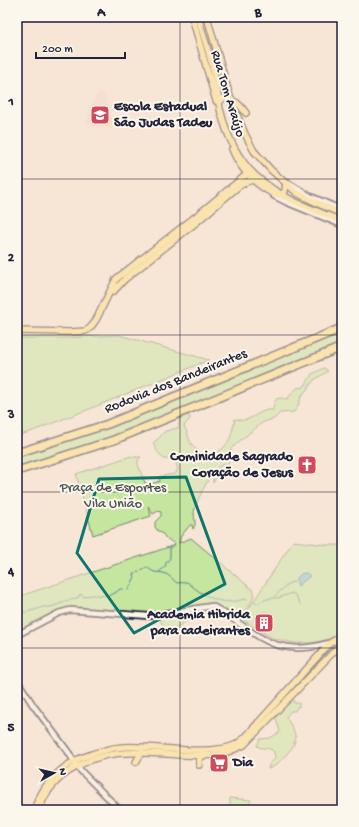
<svg xmlns="http://www.w3.org/2000/svg" width="359" height="827" font-family="'Gochi Hand',sans-serif">
	<rect width="100%" height="100%" fill="#f7e5d5"/>
	<filter id="ink" filterUnits="userSpaceOnUse"><feTurbulence type="fractalNoise" baseFrequency=".025" numOctaves="2"/><feDisplacementMap in="SourceGraphic" scale="8" xChannelSelector="R" yChannelSelector="G"/><feConvolveMatrix kernelMatrix="1 2 1 2 8 2 1 2 1" color-interpolation-filters="sRGB"/></filter>
	<g filter="url(#ink)">
		<polygon fill="#f4d8c5" points="99,92 104,92 114,125 112,128 103,128 86,124 90,107"/>
		<g fill="#c4e69f" stroke="#73846d">
			<polygon points="342,332 342,344 112,437 17,468 17,456"/>
			<polygon points="119,335 209,360 92,408 30,432 17,436 17,338 60,338"/>
			<path d="M324,368L328,371L314,380L301,397L298,406L294,412L280,413C272,423 271,418 262,423C258,426 232,447 231,449C228,455 230,459 228,465H222L218,467V474L213,483V473C208,478 194,506 194,513C194,520 197,523 193,529L192,525H190L181,536L179,543L191,538L254,591C255,601 243,616 234,617L212,604L149,614L70,608L59,611L17,633V597L175,545C170,539 166,540 162,533L158,531L155,527V522L161,516V512L158,511L153,514L148,506L151,516L93,535L76,474L131,456L132,457H141L138,460V465L145,483L150,484L160,481L159,477L161,476L175,474L178,469C175,460 173,459 164,459C158,454 156,449 153,443L160,437L165,431L178,428C181,420 176,417 186,414L190,417V419L184,426C188,432 188,439 192,445C196,451 203,454 208,457C229,449 231,438 235,419C239,419 242,421 245,420C254,418 263,408 273,410C275,401 273,396 287,399L297,388L304,387L312,374Z"/>
			<polygon points="293,541 328,545 342,545 342,632 328,639 314,643 294,643 272,638 242,619"/>
			<polygon points="195,611 197,613 169,634 157,616"/>
			<path d="M293,697L294,703H299V707L298,706L295,711H291L286,717C298,736 300,741 283,758C279,762 274,768 268,769L269,765L275,758L274,752C269,746 262,750 257,746L260,739L270,738L280,732L275,715Z"/>
			<polygon points="230,798 251,800 247,810 230,810"/>
		</g>
		<polygon fill="#77c7d2" stroke="#558596" points="302,573 307,573 310,576 298,586 296,579"/>
		<g fill="none" stroke-linecap="round" stroke-linejoin="round">
			<g stroke="#558596" stroke-width="1">
				<polyline points="159,572 165,567 166,563 170,558 170,547"/>
				<path d="M128,590L135,577L134,574L147,567C157,576 157,570 166,574C170,576 173,580 177,583L187,582C201,594 218,605 237,601C241,600 243,599 247,599"/>
				<polyline points="275,596 289,583 294,582"/>
				<path d="M254,602L257,604C263,600 271,597 278,598L292,593L295,595L301,605"/>
				<path d="M17,614L35,610L43,607H51L79,597L80,594L84,597C98,591 106,602 120,589H123"/>
			</g>
			<g stroke="#22223b" stroke-width="8">
				<g id="minor">
					<polyline points="288,183 310,196 342,210"/>
					<polyline points="274,196 286,202 342,225"/>
					<path d="M17,635L59,613L70,610L149,616L212,606C234,617 258,641 281,646C298,650 314,647 330,643"/>
					<polyline points="17,680 33,705 69,753 77,767 120,810"/>
				</g>
			</g>
			<g stroke="#22223b" stroke-width="8">
				<g id="major">
					<polyline points="192,17 216,101"/>
					<path d="M198,17C204,38 212,60 216,82C218,91 218,100 220,109C226,133 237,159 256,176C280,198 312,209 342,221"/>
					<polyline points="207,17 231,100 245,134 254,151 271,170 297,193 321,205 342,214"/>
					<path d="M219,102L224,98C236,100 240,105 246,113"/>
					<path d="M232,149C240,169 253,183 272,193C277,196 281,197 285,191L286,183"/>
					<polyline points="113,292 125,279 198,221 239,186 246,182 253,180"/>
					<polyline points="17,331 71,332 86,331 91,327 96,320 116,279 195,217 247,174"/>
					<polyline points="136,762 142,752"/>
					<polyline points="199,765 199,760 202,756"/>
					<path d="M34,810C42,787 58,768 81,758C94,753 108,748 122,747C154,744 209,758 237,744C241,741 245,738 248,734L330,643L342,636"/>
					<path d="M39,810C44,794 55,781 68,772C104,747 140,752 181,755C193,755 206,756 218,755C227,753 235,749 244,745L342,643"/>
				</g>
			</g>
			<g stroke="#22223b" stroke-width="10">
				<g id="highway">
					<polyline points="17,453 108,424 342,328"/>
					<polyline points="17,471 114,440 342,347"/>
				</g>
			</g>
			<use href="#minor" stroke="#fbf7ec" stroke-width="4.5"/>
			<use href="#major" stroke="#ffdf80" stroke-width="5.5"/>
			<use href="#highway" stroke="#ffdf80" stroke-width="7"/>
		</g>
	</g>
	<path d="M0 0H359V827H0ZM186,477L225,584L134,633L77,553L99,479Z" fill="#f7e5d5" fill-opacity=".55" fill-rule="evenodd"/>
	<path fill="none" stroke="#0f766e" stroke-width="3" stroke-linejoin="round" d="M186,477L225,584L134,633L77,553L99,479Z"/>
	<path fill="none" stroke="#22223b" stroke-width="1" stroke-opacity="0.55" d="M180,17V810M17,179H342M17,335H342M17,492H342M17,648H342"/>
	<defs>
		<g id="school-square" transform="scale(1)"><rect x="-9" y="-9" width="18" height="18" rx="4" fill="#d1495b" stroke="#fbf7ec"/><path d="M0-5L7-2L0 1L-7-2ZM-4 1L0 2.5L4 1V4Q0 6-4 4Z" fill="#fff"/></g>
		<g id="church-square" transform="scale(1)"><rect x="-9" y="-9" width="18" height="18" rx="4" fill="#d1495b" stroke="#fbf7ec"/><path d="M-1.2-6h2.4v3.5h3.3v2.4h-3.3V6h-2.4V-.1h-3.3v-2.4h3.3Z" fill="#fff"/></g>
		<g id="building-square" transform="scale(1)"><rect x="-9" y="-9" width="18" height="18" rx="4" fill="#d1495b" stroke="#fbf7ec"/><path d="M-4-6H4V6H1V3H-1V6H-4ZM-2.5-4.3h1.7v1.8h-1.7ZM.8-4.3h1.7v1.8H.8ZM-2.5-1h1.7V.8h-1.7ZM.8-1h1.7V.8H.8Z" fill="#fff"/></g>
		<g id="supermarket-square" transform="scale(1)"><rect x="-9" y="-9" width="18" height="18" rx="4" fill="#d1495b" stroke="#fbf7ec"/><path d="M-6-5.5h2.5l.6 2H6L4.5 2H-2.5L-4.4-4H-6ZM-1.5 3.2a1.3 1.3 0 1 0 .1 0ZM3 3.2a1.3 1.3 0 1 0 .1 0Z" fill="#fff"/></g>
	</defs>
	<g fill-rule="evenodd">
		<use href="#school-square" x="100" y="115"/>
		<use href="#church-square" x="307" y="465"/>
		<use href="#building-square" x="264" y="623"/>
		<use href="#supermarket-square" x="219" y="763"/>
	</g>
	<g text-anchor="middle" dominant-baseline="central" stroke-width="4" stroke-linejoin="round" paint-order="stroke">
		<g font-size="14" fill="#22223b" stroke="#fbf7ec">
			<text transform="translate(227 94) rotate(73)">Rua Tom Araújo</text>
			<text transform="translate(176 382) rotate(-22)">Rodovia dos Bandeirantes</text>
		</g>
		<g font-size="14" font-weight="bold" fill="#22223b" stroke="#fbf7ec" text-anchor="start">
			<text x="114" y="107">Escola Estadual<tspan x="114" dy="16">São Judas Tadeu</tspan></text>
			<text x="293" y="457" text-anchor="end">Cominidade Sagrado<tspan x="293" dy="16">Coração de Jesus</tspan></text>
			<text x="250" y="615" text-anchor="end">Academia Hibrida<tspan x="250" dy="16">para cadeirantes</tspan></text>
			<text x="233" y="763">Dia</text>
		</g>
		<g font-size="14" fill="#4a5354" stroke="#fbf7ec">
			<text x="113" y="488">Praça de Esportes<tspan x="113" dy="16">Vila União</tspan></text>
		</g>
	</g>
	<rect width="359" height="827" fill="none" stroke="#fbf7ec" stroke-width="44"/>
	<g transform="translate(54 773) rotate(82)" stroke="#fbf7ec" stroke-width="3" paint-order="stroke">
	<path d="M0-3L7 15L0 10L-7 15Z" fill="#22223b"/>
	<text y="-6" font-size="11" font-weight="bold" text-anchor="middle" fill="#22223b">N</text>
	</g>
	<path d="M36 52v6h89v-6" fill="none" stroke="#22223b" stroke-width="2"/>
	<text x="42" y="52" font-size="12" fill="#22223b" stroke="#fbf7ec" stroke-width="3" paint-order="stroke">200 m</text>
	<rect x="22" y="22" width="315" height="783" fill="none" stroke="#22223b" stroke-width="1.5"/>
	<g font-size="13" text-anchor="middle" font-weight="bold" fill="#22223b">
		<text x="101" y="16">A</text>
		<text x="258" y="16">B</text>
		<text x="11" y="105">1</text>
		<text x="11" y="261">2</text>
		<text x="11" y="418">3</text>
		<text x="11" y="575">4</text>
		<text x="11" y="731">5</text>
	</g>
</svg>
